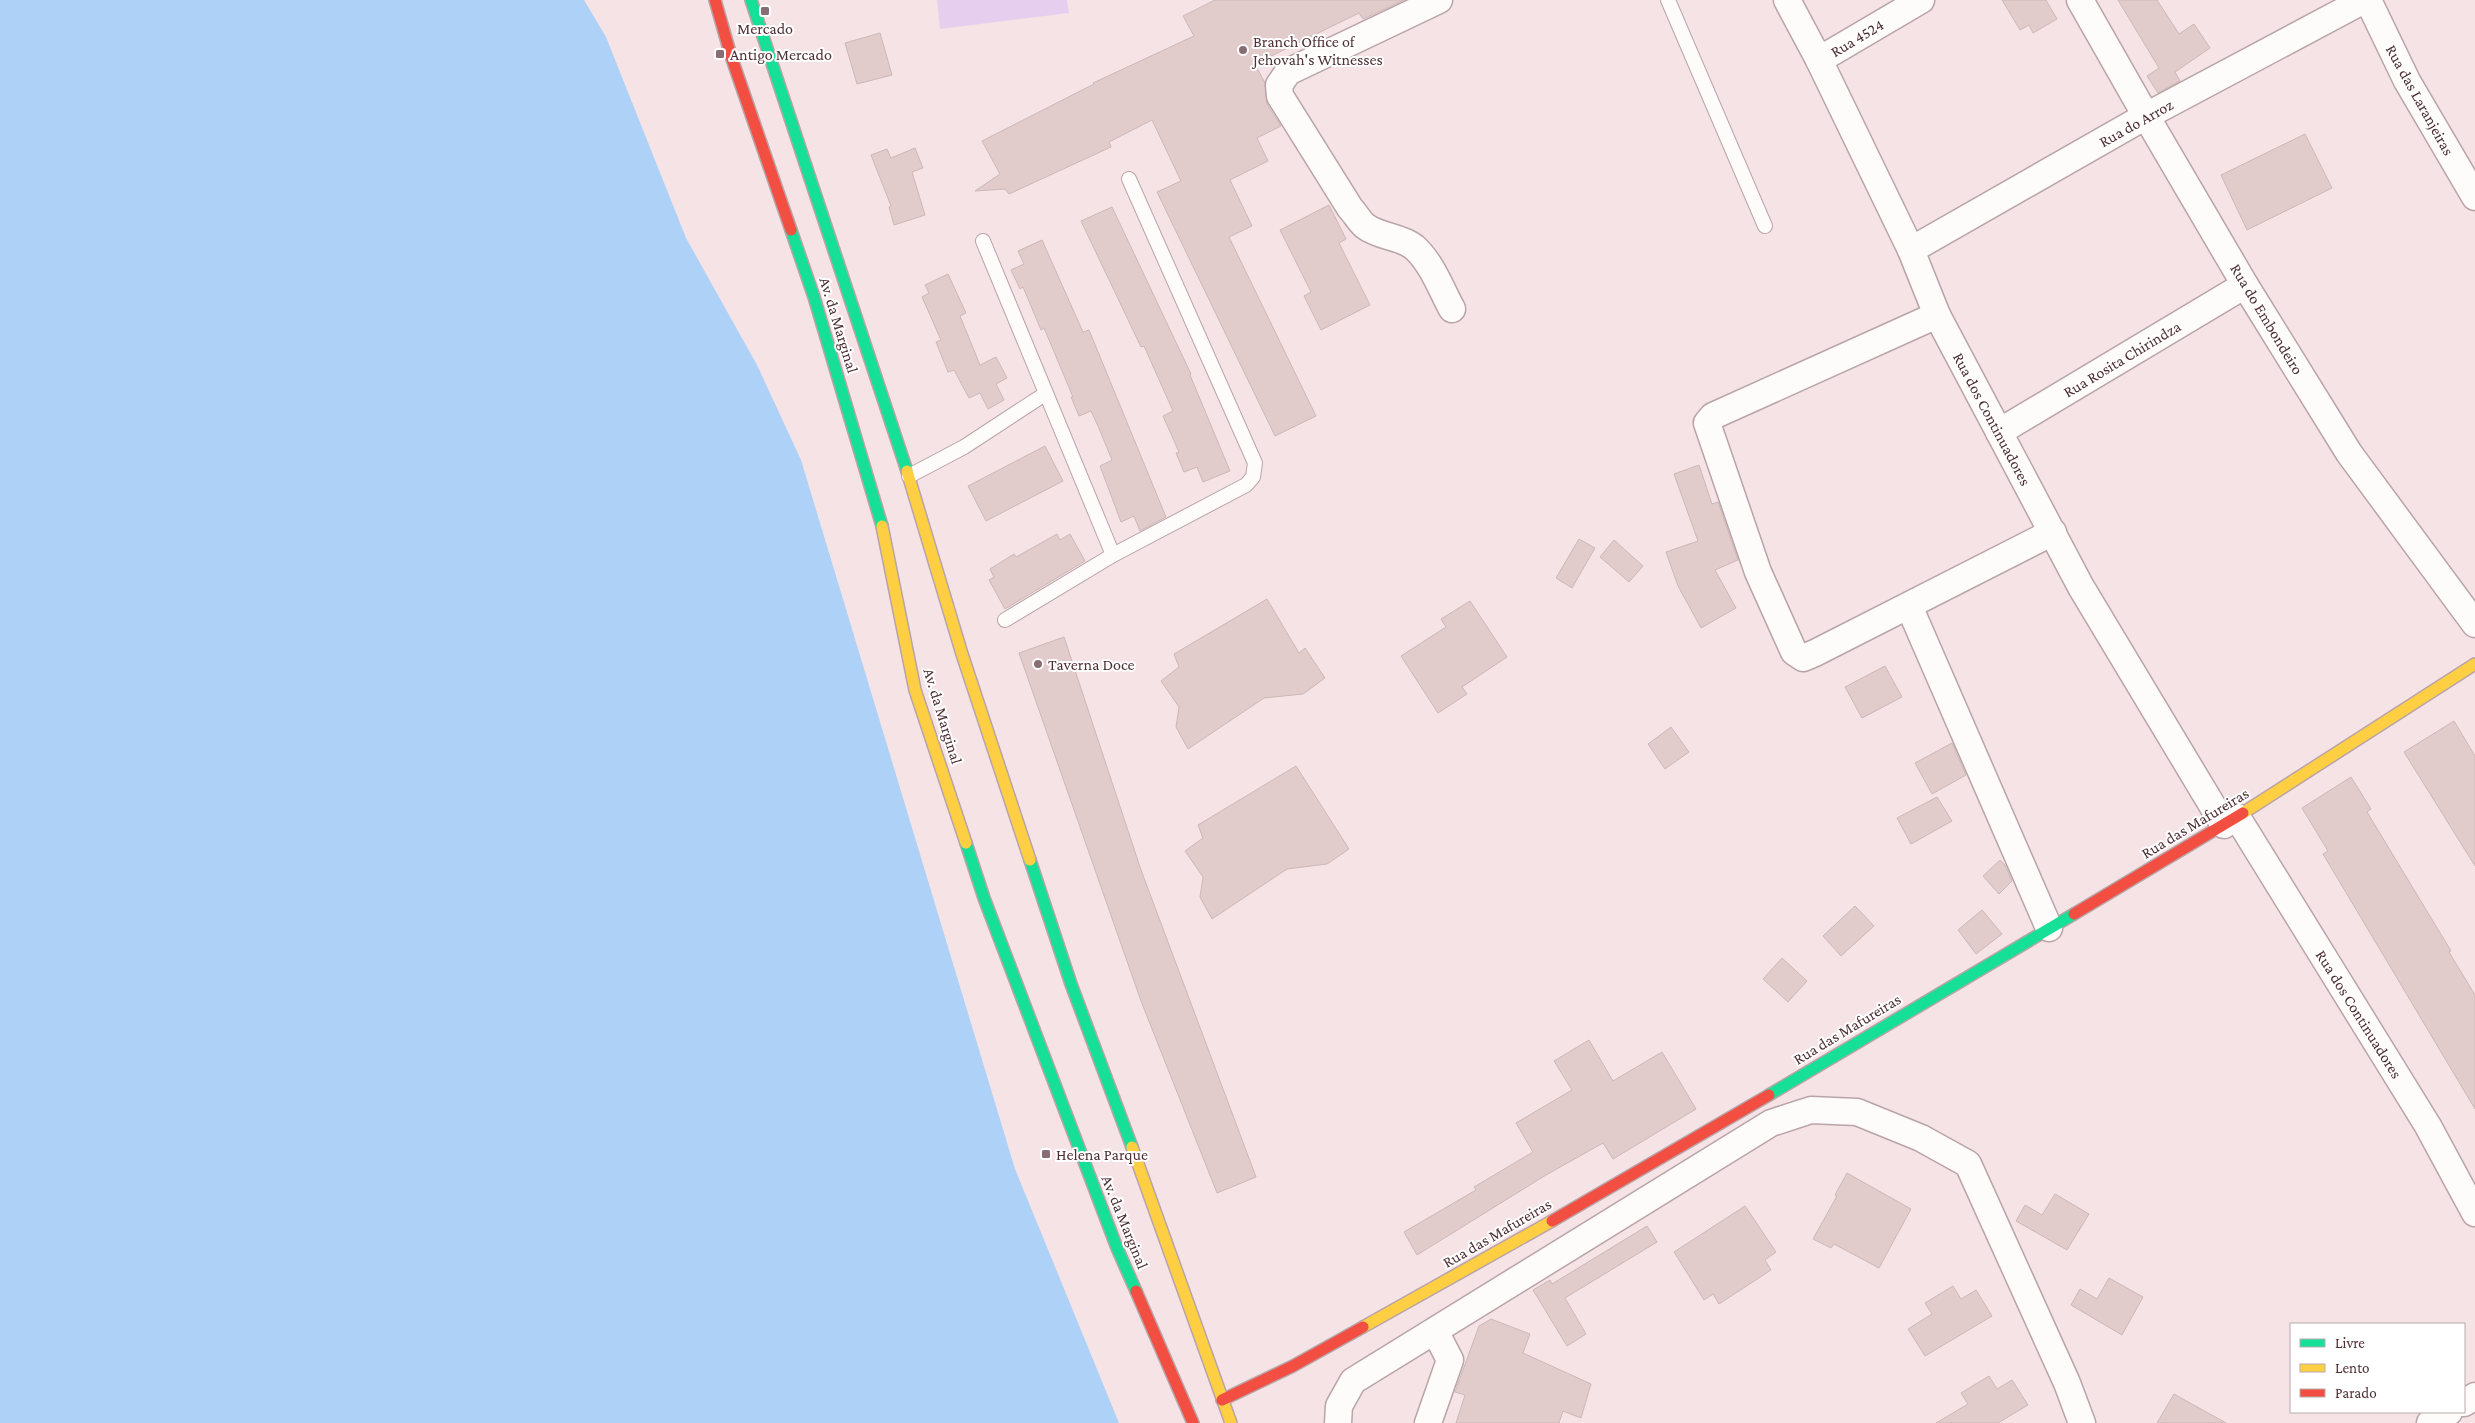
<svg xmlns="http://www.w3.org/2000/svg" width="2475" height="1423" font-family="'Crimson Pro',serif">
	<rect width="100%" height="100%" fill="#f5e3e6"/>
	<polygon fill="#e6ceef" points="937,0 1067,0 1069,13 940,29"/>
	<polygon fill="#aed1f7" points="0,0 584,0 606,37 686,238 757,365 801,460 1015,1169 1119,1423 0,1423"/>
	<g fill="#e1cbcb" stroke="#cdb7b7">
		<polygon points="1215,0 1404,0 1363,19 1359,13 1255,64 1265,83 1267,104 1281,126 1257,138 1268,161 1230,180 1252,226 1229,237 1316,416 1275,436 1157,192 1181,181 1152,120 1109,142 1111,147 1009,194 1005,189 975,191 1000,174 982,141 1094,84 1093,83 1194,36 1183,16"/>
		<polygon points="2002,0 2046,0 2057,19 2033,33 2029,25 2020,30"/>
		<polygon points="2118,0 2157,0 2179,34 2194,24 2210,48 2175,72 2180,81 2158,93 2147,76 2159,68"/>
		<polygon points="880,33 892,75 857,84 845,43"/>
		<polygon points="2305,134 2332,188 2247,230 2221,175"/>
		<polygon points="915,148 923,168 912,172 925,215 894,225 889,207 891,206 871,155 887,149 891,158"/>
		<polygon points="1329,205 1346,239 1339,243 1370,305 1321,330 1304,296 1311,292 1280,230"/>
		<polygon points="1112,207 1191,374 1190,375 1230,471 1203,482 1197,467 1184,472 1176,453 1179,452 1163,416 1173,411 1144,346 1141,347 1081,221"/>
		<polygon points="1042,240 1083,332 1089,330 1166,517 1140,531 1134,516 1121,522 1100,466 1112,460 1098,426 1091,411 1079,416 1071,397 1073,397 1044,328 1041,330 1023,287 1020,289 1011,270 1024,264 1018,251"/>
		<polygon points="948,274 966,313 960,316 980,365 996,357 1007,378 996,384 1004,400 988,409 980,393 969,398 954,370 948,372 936,342 941,340 922,297 929,293 925,285"/>
		<polygon points="1045,446 1063,481 986,521 968,486"/>
		<polygon points="1699,465 1712,504 1718,502 1738,560 1715,570 1736,608 1701,628 1678,586 1666,552 1698,541 1674,474"/>
		<polygon points="1057,534 1060,540 1070,534 1085,561 1005,609 989,580 994,577 990,569 1014,554 1016,557"/>
		<polygon points="1579,539 1595,548 1572,588 1556,578"/>
		<polygon points="1614,540 1643,566 1629,582 1600,557"/>
		<polygon points="1267,599 1299,653 1305,648 1325,678 1303,694 1264,698 1188,749 1176,727 1179,707 1161,681 1179,667 1174,654"/>
		<polygon points="1470,601 1507,657 1462,687 1467,694 1438,713 1401,656 1446,627 1441,619"/>
		<polygon points="1064,637 1141,870 1256,1177 1217,1193 1141,1001 1019,653"/>
		<polygon points="1885,666 1902,697 1862,718 1845,687"/>
		<polygon points="2454,721 2475,756 2475,866 2404,752"/>
		<polygon points="1671,727 1689,752 1665,769 1648,744"/>
		<polygon points="1952,743 1966,775 1932,794 1915,763"/>
		<polygon points="1296,766 1349,849 1327,864 1287,869 1212,919 1200,897 1203,877 1185,851 1203,838 1198,825"/>
		<polygon points="2351,777 2371,809 2367,812 2451,951 2449,952 2475,995 2475,1109 2323,854 2328,851 2302,808"/>
		<polygon points="1937,797 1952,821 1911,844 1897,818"/>
		<polygon points="2000,860 2005,865 2012,881 1999,894 1983,876"/>
		<polygon points="1855,906 1874,926 1841,956 1823,936"/>
		<polygon points="1982,910 2002,934 1976,954 1958,930"/>
		<polygon points="1782,958 1807,981 1788,1002 1763,979"/>
		<polygon points="1589,1040 1613,1081 1662,1052 1696,1109 1613,1159 1603,1143 1546,1175 1417,1255 1404,1232 1476,1190 1474,1187 1533,1152 1516,1123 1572,1090 1554,1061"/>
		<polygon points="1847,1173 1911,1209 1879,1268 1834,1244 1831,1248 1813,1239 1837,1196 1835,1195"/>
		<polygon points="2055,1194 2089,1214 2067,1250 2016,1221 2025,1205 2042,1215"/>
		<polygon points="1745,1206 1776,1252 1765,1260 1771,1270 1719,1304 1713,1294 1704,1300 1674,1252"/>
		<polygon points="1647,1226 1657,1242 1565,1298 1586,1334 1567,1346 1533,1290 1550,1280 1552,1284"/>
		<polygon points="2109,1278 2143,1297 2122,1335 2071,1305 2080,1289 2097,1299"/>
		<polygon points="1953,1286 1961,1299 1976,1290 1992,1316 1925,1356 1908,1329 1932,1314 1925,1303"/>
		<polygon points="1491,1319 1530,1334 1523,1353 1591,1384 1581,1418 1563,1411 1559,1423 1456,1423 1465,1395 1455,1392 1479,1326"/>
		<polygon points="1989,1376 1997,1389 2012,1380 2028,1405 1998,1423 1936,1423 1968,1404 1961,1393"/>
		<polygon points="2174,1394 2226,1423 2157,1423"/>
	</g>
	<g fill="none" stroke-linecap="round" stroke-linejoin="round">
		<g stroke="#b9a4a8" stroke-width="16">
			<g id="lane">
				<polyline points="1668,0 1765,226"/>
				<polyline points="983,241 1113,555"/>
				<polyline points="909,476 964,447 1045,394"/>
				<polyline points="1005,620 1113,555 1246,485 1253,477 1255,463 1129,179"/>
			</g>
		</g>
		<g stroke="#b9a4a8" stroke-width="29">
			<g id="street">
				<path d="M1439,0L1288,72L1279,85L1280,96L1350,208C1355,213 1359,221 1365,226C1379,237 1400,236 1414,247C1432,263 1441,289 1452,309"/>
				<polyline points="1787,0 1819,60 1911,250 1937,315 1999,432 2081,587 2224,825"/>
				<polyline points="2080,0 2146,116 2245,285 2349,453 2475,624"/>
				<polyline points="2368,0 2407,81 2475,197"/>
				<polyline points="1819,60 1921,0"/>
				<polyline points="1911,250 2146,116 2364,0"/>
				<polyline points="1937,315 1713,416 1707,423 1758,572 1794,652 1803,658 1815,653 2053,532"/>
				<polyline points="1999,432 2245,285"/>
				<polyline points="1909,606 2049,928"/>
				<polyline points="2237,817 2428,1126 2475,1213"/>
				<polyline points="2464,1403 2475,1396"/>
				<polyline points="1338,1423 1339,1406 1353,1381 1771,1123 1811,1110 1857,1112 1921,1138 1968,1164 2067,1383 2082,1423"/>
				<polyline points="1428,1423 1450,1360 1435,1331"/>
				<polyline points="2430,1423 2449,1412"/>
			</g>
		</g>
		<g stroke="#b9a4a8" stroke-width="14">
			<g id="fast">
				<polyline points="751,0 907,471"/>
				<polyline points="791,230 814,297 882,526"/>
				<polyline points="966,843 984,898 1117,1248 1136,1291"/>
				<polyline points="1030,860 1071,984 1132,1147"/>
				<polyline points="1769,1095 2074,914"/>
			</g>
		</g>
		<g stroke="#b9a4a8" stroke-width="14">
			<g id="slow">
				<polyline points="907,471 962,654 1030,860"/>
				<polyline points="882,526 915,690 966,843"/>
				<polyline points="2243,813 2475,664"/>
				<polyline points="1132,1147 1231,1423"/>
				<polyline points="1363,1327 1552,1221"/>
			</g>
		</g>
		<g stroke="#b9a4a8" stroke-width="14">
			<g id="jam">
				<polyline points="715,0 731,56 791,230"/>
				<polyline points="2074,914 2243,813"/>
				<polyline points="1552,1221 1769,1095"/>
				<polyline points="1136,1291 1193,1423"/>
				<polyline points="1222,1400 1293,1366 1363,1327"/>
			</g>
		</g>
		<use href="#lane" stroke="#fefbfb" stroke-width="14"/>
		<use href="#street" stroke="#fefbfb" stroke-width="26"/>
		<use href="#fast" stroke="#16e098" stroke-width="11"/>
		<use href="#slow" stroke="#ffcf43" stroke-width="11"/>
		<use href="#jam" stroke="#f24e42" stroke-width="11"/>
	</g>
	<g fill="#886e73" stroke="#fff" stroke-width="2">
		<rect x="760" y="6" width="10" height="10" rx="2.5"/>
		<circle cx="1243" cy="50" r="5"/>
		<rect x="715" y="49" width="10" height="10" rx="2.5"/>
		<circle cx="1038" cy="664" r="5"/>
		<rect x="1041" y="1149" width="10" height="10" rx="2.5"/>
	</g>
	<g text-anchor="middle" dominant-baseline="central" stroke-width="4" stroke-linejoin="round" paint-order="stroke">
		<g font-size="16" fill="#4e2f35" stroke="#fff" text-anchor="start">
			<text x="765" y="28" text-anchor="middle">Mercado</text>
			<text x="1253" y="41">Branch Office of<tspan x="1253" dy="18">Jehovah's Witnesses</tspan></text>
			<text x="730" y="54">Antigo Mercado</text>
			<text x="1048" y="664">Taverna Doce</text>
			<text x="1056" y="1154">Helena Parque</text>
		</g>
		<g font-size="16" fill="#4e2f35" stroke="#fff">
			<text transform="translate(1857 38) rotate(-31)">Rua 4524</text>
			<text transform="translate(2420 100) rotate(61)">Rua das Laranjeiras</text>
			<text transform="translate(2136 123) rotate(-29)">Rua do Arroz</text>
			<text transform="translate(2267 319) rotate(59)">Rua do Embondeiro</text>
			<text transform="translate(839 325) rotate(73)">Av. da Marginal</text>
			<text transform="translate(2122 359) rotate(-31)">Rua Rosita Chirindza</text>
			<text transform="translate(1992 419) rotate(62)">Rua dos Continuadores</text>
			<text transform="translate(943 716) rotate(73)">Av. da Marginal</text>
			<text transform="translate(2195 823) rotate(-31)">Rua das Mafureiras</text>
			<text transform="translate(2359 1014) rotate(58)">Rua dos Continuadores</text>
			<text transform="translate(1847 1029) rotate(-31)">Rua das Mafureiras</text>
			<text transform="translate(1125 1222) rotate(68)">Av. da Marginal</text>
			<text transform="translate(1497 1233) rotate(-30)">Rua das Mafureiras</text>
		</g>
	</g>
	<rect x="2290" y="1323" width="175" height="90" fill="#ffffff" stroke="#b8acae"/>
	<rect x="2300" y="1339" width="25" height="8" fill="#16e098" stroke="#b8acae"/>
	<text x="2335" y="1348" font-size="15" fill="#4e2f35">Livre</text>
	<rect x="2300" y="1364" width="25" height="8" fill="#ffcf43" stroke="#b8acae"/>
	<text x="2335" y="1373" font-size="15" fill="#4e2f35">Lento</text>
	<rect x="2300" y="1389" width="25" height="8" fill="#f24e42" stroke="#b8acae"/>
	<text x="2335" y="1398" font-size="15" fill="#4e2f35">Parado</text>
</svg>
